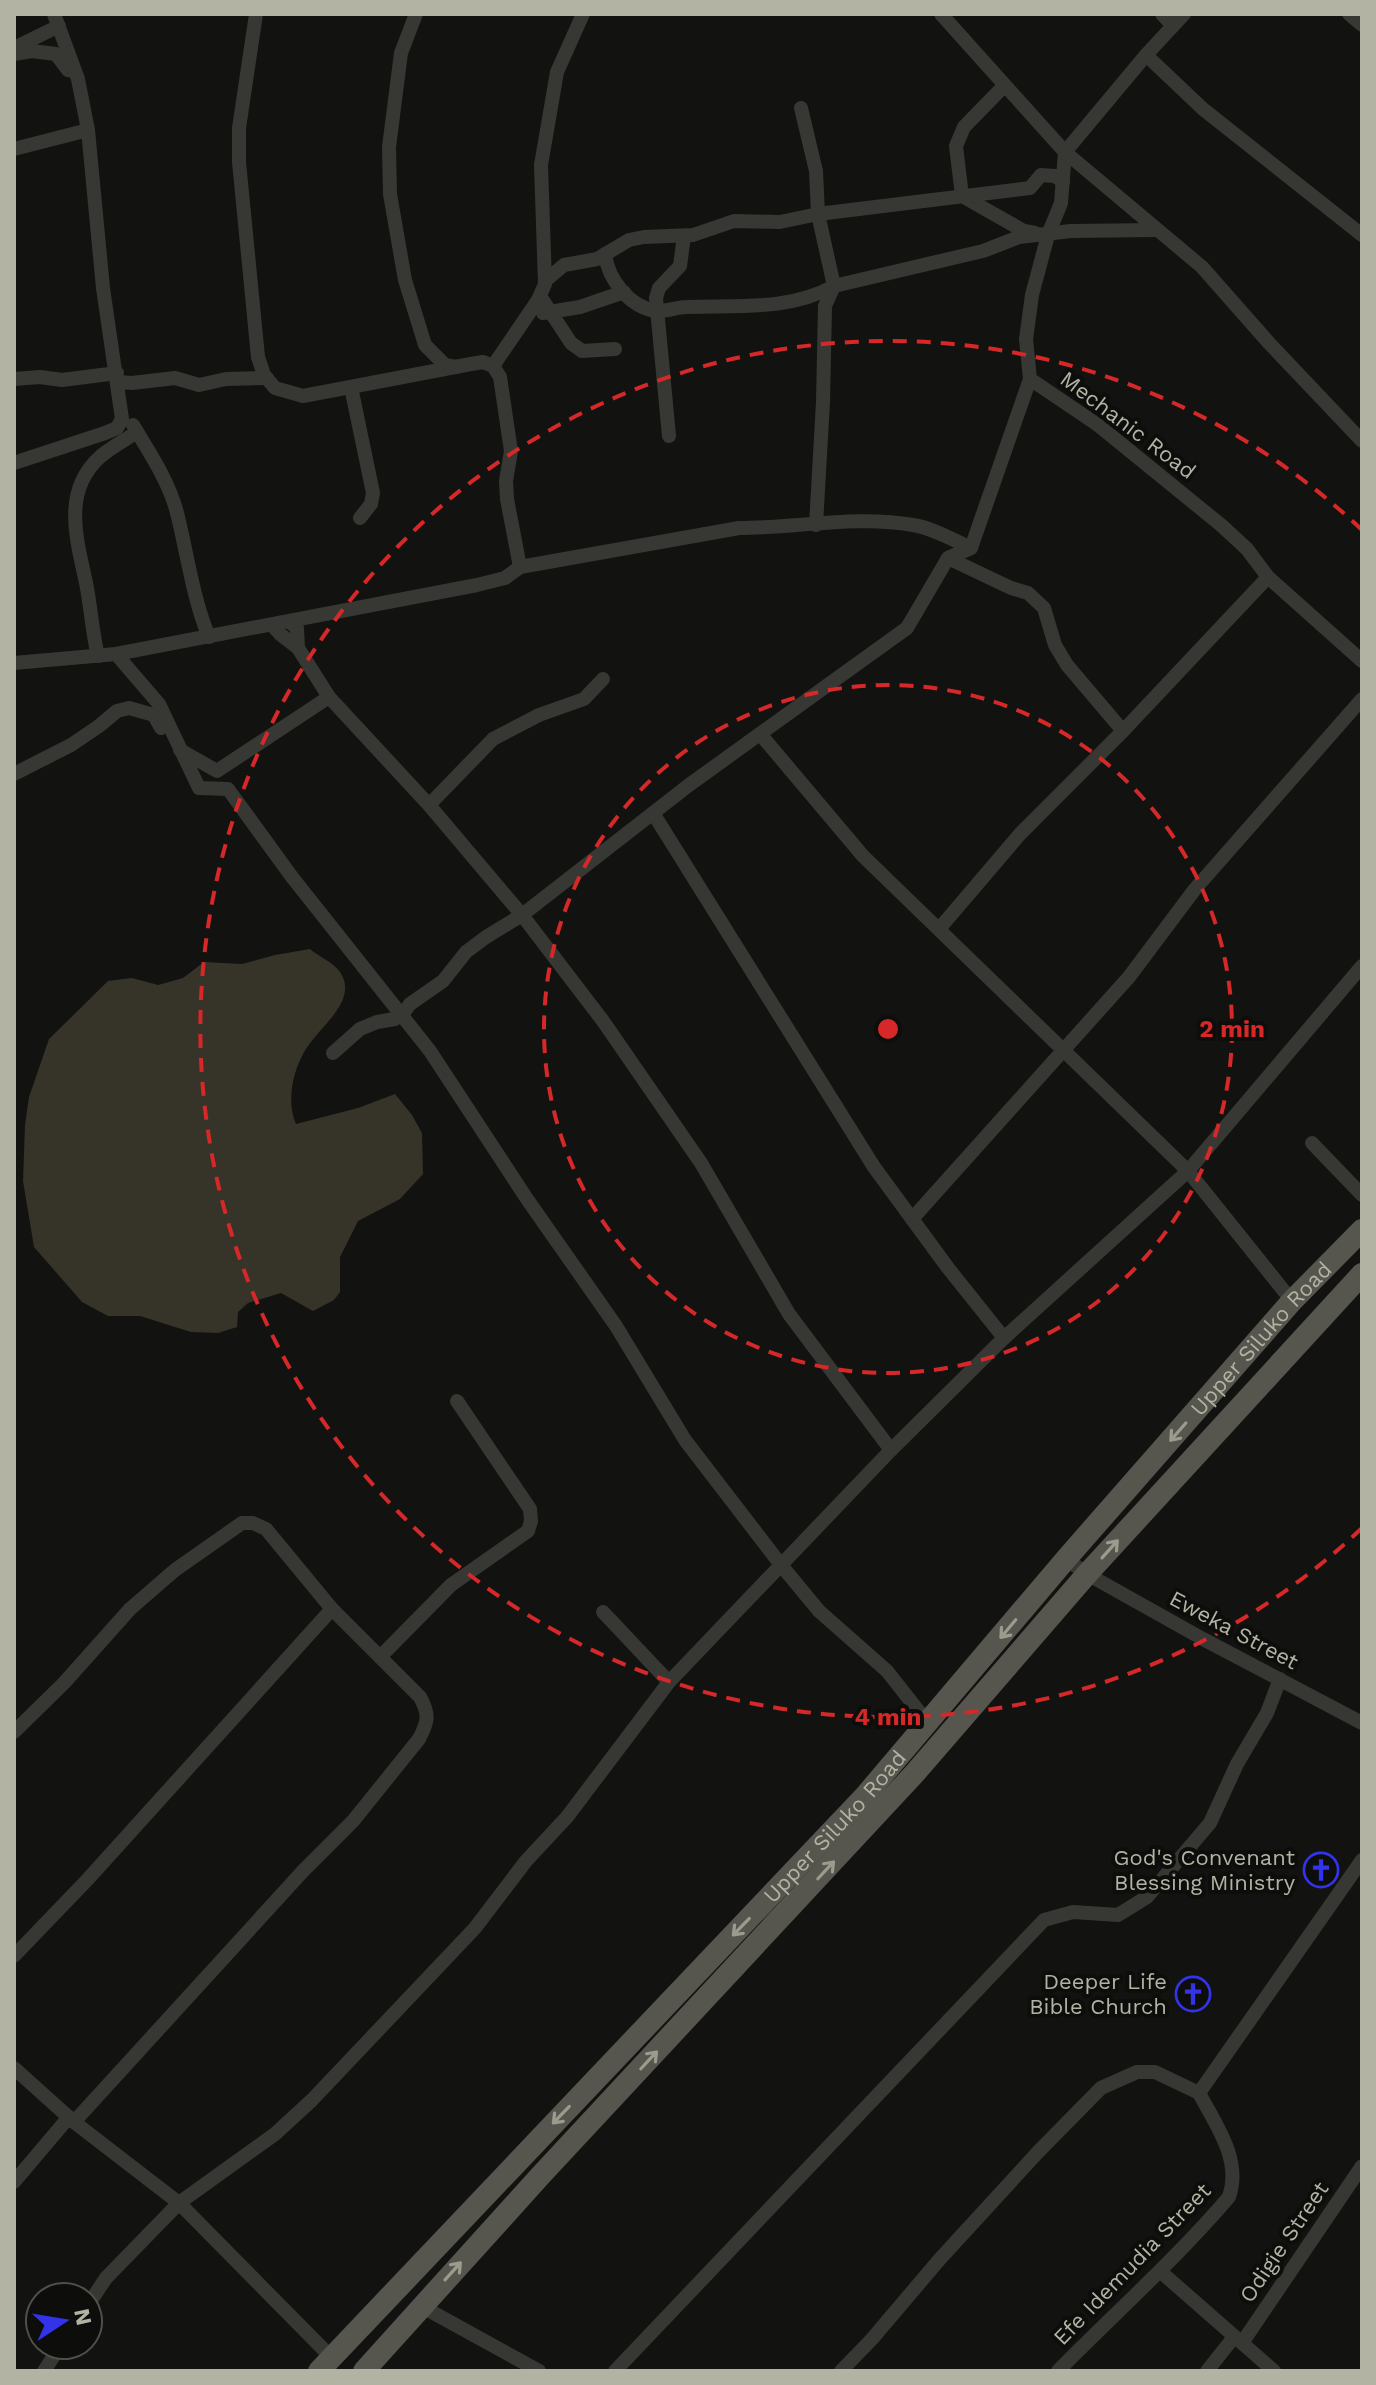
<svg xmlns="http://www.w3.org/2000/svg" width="1376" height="2385" font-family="'Work Sans',sans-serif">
	<rect width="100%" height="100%" fill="#121311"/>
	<path fill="#363328" d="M310,949C318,956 334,963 340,972C358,998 324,1024 311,1042C294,1063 285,1100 296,1124L358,1108L395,1094L412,1115L422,1133L423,1174L400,1199L358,1221L340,1257V1292L334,1300L313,1311L281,1293L248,1303L238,1312L237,1327L218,1333L191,1332L140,1316H108L82,1302L34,1247L23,1181L25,1125L29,1097L49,1039L108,981L132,978L158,985L183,978L204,962L242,964L275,955Z"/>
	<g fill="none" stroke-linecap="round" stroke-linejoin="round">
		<g stroke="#373833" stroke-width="14">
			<polyline points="256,14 239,128 239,162 258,357 264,375 275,388 303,396 471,364 483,362 493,366 500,377 511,451 506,481 507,499 520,567"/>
			<polyline points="416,14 401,53 389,147 390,194 405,280 425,345 445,365 456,367"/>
			<polyline points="941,14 1065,152 1061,203 1048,235 1032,295 1026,339 1030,379 1098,425 1221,525 1247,549 1268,577 1362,661"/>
			<polyline points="1162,14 1173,26"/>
			<polyline points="1184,14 1146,55 1065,152 1202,267 1269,343 1362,441"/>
			<polyline points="1349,14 1362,25"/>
			<polyline points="14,48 59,26"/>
			<polyline points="14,54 32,51 56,54 68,70 74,71"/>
			<polyline points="1146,55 1203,109 1362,235"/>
			<polyline points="1004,86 964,127 956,146 962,196 1024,231 1035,233"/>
			<polyline points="801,108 816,171 818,214 834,286 825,306 823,402 816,525"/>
			<polyline points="14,149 88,130"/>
			<path d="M605,254C608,279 629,307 656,311C665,312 677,307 687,307C737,305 789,311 834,286L983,251L1019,237L1071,231L1156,230"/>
			<polyline points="545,281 564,265 597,259 629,240 644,237 693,235 734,221 780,222 818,214 1030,188 1041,175 1055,176 1063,182"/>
			<polyline points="540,296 571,343 582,351 615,349"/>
			<polyline points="543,313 580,307 624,292"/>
			<polyline points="493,366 538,300 545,284 541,165 557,72 583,14"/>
			<polyline points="14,379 40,377 62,380 117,373"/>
			<polyline points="118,382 132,383 175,378 199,385 226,379 267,378"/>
			<polyline points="351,387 373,493 371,504 360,518"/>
			<path d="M133,425C149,452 167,478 176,509C187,551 192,596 209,637"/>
			<polyline points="669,436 656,298 659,288 680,266 684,236"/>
			<polyline points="14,463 105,433 117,428 122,419 103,288 88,130 78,79 54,14"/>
			<polyline points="948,558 1011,588 1028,593 1044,608 1055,645 1067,665 1123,731"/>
			<polyline points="291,623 297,628 298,648 329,697 429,805 522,915 603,1021 701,1163 789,1314 891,1450"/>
			<polyline points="273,626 280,634 298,648"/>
			<polyline points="116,654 159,704 199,788 228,789 292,877 430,1051 527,1199 616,1326 685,1440 781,1565 819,1611 887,1671 928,1723"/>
			<path d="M98,656C92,632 91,607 86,583C77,540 61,491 101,456C112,447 125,440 137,432"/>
			<path d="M14,663L116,654L477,585L505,578L520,567L739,528C797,528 856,515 913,525C933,528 953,540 971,548"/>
			<polyline points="761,735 863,856 1188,1171 1292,1301"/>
			<polyline points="180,750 217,771 329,697"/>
			<polyline points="14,774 71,745 99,726 117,711 129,708 154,715 161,728"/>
			<polyline points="429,805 493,739 539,715 584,699 603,679"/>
			<polyline points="653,813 874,1167 948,1268 1004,1338"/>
			<polyline points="939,929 1020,834 1123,731 1268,577"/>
			<polyline points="333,1053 360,1029 377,1022 395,1019 402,1015 410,1004 443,981 466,952 486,937 522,915 689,785 907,628 948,558 971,548 1030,379"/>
			<polyline points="1312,1143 1362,1195"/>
			<polyline points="912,1219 1129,977 1195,889 1362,699"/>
			<polyline points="1066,1559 1087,1574 1203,1639 1362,1723"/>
			<polyline points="603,1612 669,1682"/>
			<polyline points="380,1657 451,1585 528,1531 531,1521 530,1509 457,1401"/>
			<path d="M14,1732L64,1683L130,1609L175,1570L242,1523H253L266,1529L332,1609L420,1697C430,1715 428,1722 419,1739L353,1821L303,1871L74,2122"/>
			<polyline points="14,1956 88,1879 332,1609"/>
			<polyline points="14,2068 74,2122 179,2203 331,2357"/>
			<polyline points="14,2182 69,2117"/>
			<polyline points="1161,2272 1274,2371"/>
			<polyline points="88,2305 106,2278 179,2203 275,2134 312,2100 475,1928 526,1861 567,1817 669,1682 891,1450 1004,1338 1188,1171 1362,966"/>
			<polyline points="421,2306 539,2371"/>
			<polyline points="1242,2343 1362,2166"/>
			<polyline points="44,2371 61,2345"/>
			<polyline points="615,2371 1044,1920 1073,1912 1118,1915 1147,1897 1210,1823 1237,1764 1267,1713 1280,1679"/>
			<polyline points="841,2371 872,2339 939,2260 1038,2152 1101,2088 1137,2072 1155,2072 1199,2093"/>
			<path d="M1058,2371C1115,2313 1176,2259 1229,2197C1242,2160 1216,2125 1199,2093L1362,1860"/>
			<polyline points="1207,2371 1234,2337"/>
		</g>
		<g stroke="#56564f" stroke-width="22">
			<path id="s1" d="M319,2371L865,1796L1066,1559L1292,1301L1362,1230"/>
			<polyline points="364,2371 541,2175 915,1773 1087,1574 1362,1274"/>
		</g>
	</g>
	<defs><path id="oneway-shaft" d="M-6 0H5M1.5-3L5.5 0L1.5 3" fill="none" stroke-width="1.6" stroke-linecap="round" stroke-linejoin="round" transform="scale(2)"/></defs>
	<g stroke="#9c9c8e">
		<use href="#oneway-shaft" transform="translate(1178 1432) rotate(131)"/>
		<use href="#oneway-shaft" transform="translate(1110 1549) rotate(-48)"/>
		<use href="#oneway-shaft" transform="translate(1008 1629) rotate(130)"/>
		<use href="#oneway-shaft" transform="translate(826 1870) rotate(-47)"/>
		<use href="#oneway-shaft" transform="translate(741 1927) rotate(134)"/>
		<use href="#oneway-shaft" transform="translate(649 2060) rotate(-47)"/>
		<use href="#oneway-shaft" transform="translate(561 2115) rotate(134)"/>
		<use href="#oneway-shaft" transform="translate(453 2271) rotate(-48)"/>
	</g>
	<g fill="none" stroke="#d62828" stroke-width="4" stroke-dasharray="14 10">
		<circle cx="888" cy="1029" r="344"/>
		<path d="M1362 1528A688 688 0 1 1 1362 530"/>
	</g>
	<defs>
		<g id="church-ring" transform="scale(1.8)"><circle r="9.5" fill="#0d0e0c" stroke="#3333ea" stroke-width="1.5"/><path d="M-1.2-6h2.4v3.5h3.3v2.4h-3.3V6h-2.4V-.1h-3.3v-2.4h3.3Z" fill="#3333ea"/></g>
	</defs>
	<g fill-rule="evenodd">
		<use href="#church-ring" x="1321" y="1870"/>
		<use href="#church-ring" x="1193" y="1994"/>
	</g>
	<g text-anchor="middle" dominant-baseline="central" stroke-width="8" stroke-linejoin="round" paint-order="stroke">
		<g font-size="22" fill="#b3b3a3" stroke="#0d0e0c">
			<text transform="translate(1128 425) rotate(37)">Mechanic Road</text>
			<text stroke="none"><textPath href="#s1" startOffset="1398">Upper Siluko Road</textPath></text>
			<text transform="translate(1234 1630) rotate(28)">Eweka Street</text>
			<text stroke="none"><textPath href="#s1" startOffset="750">Upper Siluko Road</textPath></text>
			<text transform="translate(1284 2242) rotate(-56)">Odigie Street</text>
			<text transform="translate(1132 2264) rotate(-46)">Efe Idemudia Street</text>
		</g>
		<g font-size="22" fill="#b3b3a3" stroke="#0d0e0c" text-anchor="end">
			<text x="1295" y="1857">God's Convenant<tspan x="1295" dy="25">Blessing Ministry</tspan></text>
			<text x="1167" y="1981">Deeper Life<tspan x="1167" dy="25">Bible Church</tspan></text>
		</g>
	</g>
	<circle cx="888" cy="1029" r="12" fill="#d62828" stroke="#0d0e0c" stroke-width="4"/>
	<g font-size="24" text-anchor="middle" font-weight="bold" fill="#d62828" stroke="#0d0e0c" stroke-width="8" stroke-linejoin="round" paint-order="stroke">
		<text x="1232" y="1037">2 min</text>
		<text x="888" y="1725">4 min</text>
	</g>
	<rect width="1376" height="2385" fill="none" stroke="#b3b3a3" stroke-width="32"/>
	<g transform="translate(64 2321) rotate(78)"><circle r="38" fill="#0d0e0c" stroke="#4f5048" stroke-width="2"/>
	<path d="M0-6L14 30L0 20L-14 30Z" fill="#3333ea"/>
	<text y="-12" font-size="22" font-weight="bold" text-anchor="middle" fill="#b3b3a3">N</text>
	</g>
</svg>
